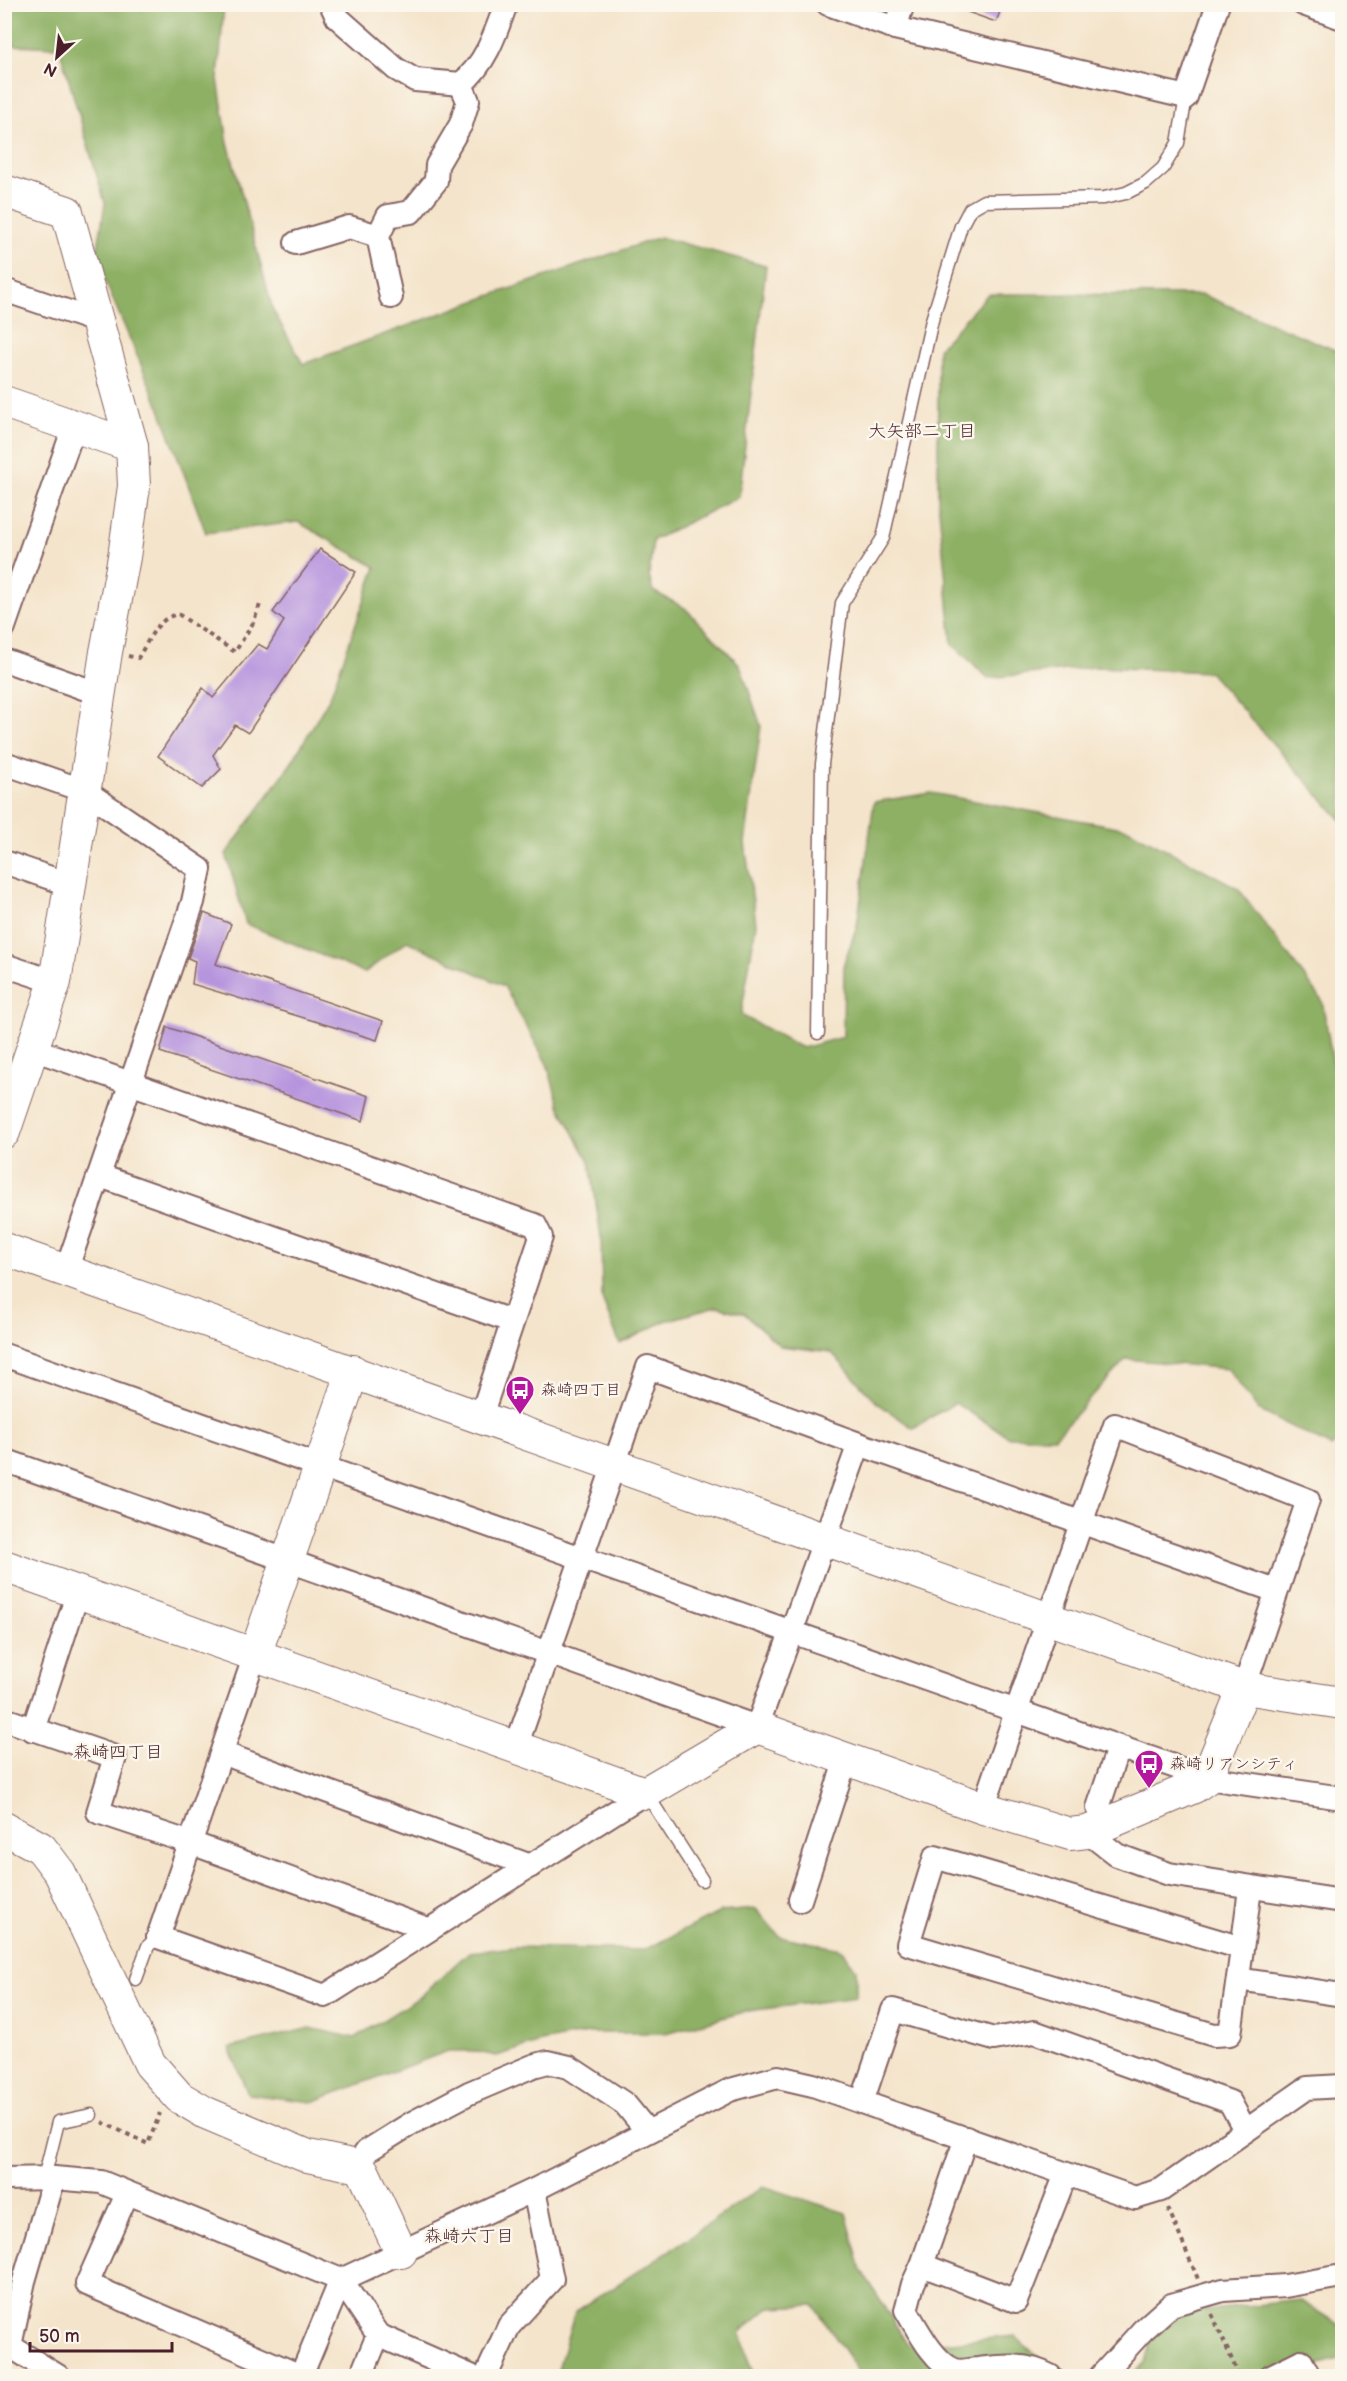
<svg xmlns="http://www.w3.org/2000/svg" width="1347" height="2381" font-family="'Balsamiq Sans','Klee One',sans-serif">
	<rect width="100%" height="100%" fill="#fbf7ec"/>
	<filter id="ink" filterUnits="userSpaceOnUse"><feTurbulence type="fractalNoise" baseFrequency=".0167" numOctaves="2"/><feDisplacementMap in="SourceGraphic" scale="12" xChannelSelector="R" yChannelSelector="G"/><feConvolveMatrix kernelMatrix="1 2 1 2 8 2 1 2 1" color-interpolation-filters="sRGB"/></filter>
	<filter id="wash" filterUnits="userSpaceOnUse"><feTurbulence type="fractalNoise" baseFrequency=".008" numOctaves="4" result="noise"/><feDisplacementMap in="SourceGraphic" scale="24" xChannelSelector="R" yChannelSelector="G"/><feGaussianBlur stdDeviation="1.35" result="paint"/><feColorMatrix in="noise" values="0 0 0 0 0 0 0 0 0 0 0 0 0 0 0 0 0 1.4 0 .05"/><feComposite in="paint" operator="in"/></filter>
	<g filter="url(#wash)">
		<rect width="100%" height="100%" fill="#f4e4cb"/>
		<g fill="#8eb065" stroke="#6c6848" stroke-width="1.5">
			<polygon points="5,5 224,5 218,79 228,143 273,310 303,364 489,296 660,237 766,266 739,497 653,540 649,576 653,591 685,608 740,665 761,726 745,843 756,924 741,1015 802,1048 843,1037 844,963 857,926 874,802 931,793 1128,829 1238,888 1322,1000 1342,1115 1342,1437 1331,1447 1258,1410 1228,1369 1126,1359 1055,1437 1009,1437 955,1403 913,1428 876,1402 831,1352 780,1346 745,1314 716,1307 665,1321 620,1344 602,1299 601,1237 590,1163 560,1108 547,1064 504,986 407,941 364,973 246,924 226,854 292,762 330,697 376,567 298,522 206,533 160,409 96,260 105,203 59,47 5,45"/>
			<polygon points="988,294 1203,295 1342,353 1342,821 1209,672 1096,667 988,678 952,644 938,499 938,349"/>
			<polygon points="756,1909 779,1936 841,1949 856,1969 856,1997 748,2011 666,2033 588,2033 541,2042 497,2056 472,2051 448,2051 312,2102 248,2094 229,2048 310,2028 355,2038 420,1997 469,1952 515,1947 644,1950 720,1912"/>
			<polygon points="763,2186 846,2213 861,2270 909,2346 1015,2336 1059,2376 859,2376 860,2374 814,2305 770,2307 740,2333 753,2371 745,2376 556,2376 575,2312 681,2243"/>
			<polygon points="1300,2300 1342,2326 1342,2358 1278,2376 1132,2376 1145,2362 1151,2339 1184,2313"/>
		</g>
		<g id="blocks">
			<g fill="#b795de">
				<polygon points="953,4 1003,4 996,22 953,7"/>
				<polygon points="320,549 356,572 248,733 235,725 213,755 221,769 202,788 158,756 203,688 213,698 258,644 267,649 284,621 273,612"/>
				<polygon points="204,913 231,924 216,964 383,1021 377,1040 192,984 195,961 188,958"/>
				<polygon points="167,1027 369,1096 363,1121 160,1052"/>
			</g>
		</g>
	</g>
	<g filter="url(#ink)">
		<use href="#blocks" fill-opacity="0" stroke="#866463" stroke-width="1.5"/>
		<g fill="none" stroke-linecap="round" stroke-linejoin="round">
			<g stroke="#866463" stroke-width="15">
				<g id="lane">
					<polyline points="818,1033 822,764 842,603 883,538 932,320 961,226 970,209 984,201 1104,198 1126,193 1146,183 1163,168 1178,143 1186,97"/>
					<polyline points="646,1793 702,1880"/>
					<polyline points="136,1979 148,1946 158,1937"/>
					<polyline points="44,2178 58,2122 91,2115"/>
				</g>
			</g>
			<g stroke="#866463" stroke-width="26">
				<g id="street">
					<path d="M331,4L337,17L396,69L415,80L461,84C486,63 495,35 506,4"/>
					<polyline points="828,4 895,28 1186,97 1218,4"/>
					<polyline points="1303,4 1342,18"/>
					<polyline points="895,28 903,4"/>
					<polyline points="296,243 349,227 378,236"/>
					<polyline points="4,290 99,322"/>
					<polyline points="391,297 378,236 388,216 411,212 436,181 437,165 461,124 468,101 461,84"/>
					<polyline points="4,627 74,427"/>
					<polyline points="4,660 100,694"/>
					<polyline points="4,763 85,791 200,869 193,902 66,1271"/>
					<polyline points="4,862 71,885"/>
					<polyline points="4,965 55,982"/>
					<polyline points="33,1049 535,1225 541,1237 481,1416"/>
					<polyline points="100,1176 511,1321"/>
					<polyline points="4,1355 1207,1778 1342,1798"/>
					<polyline points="4,1460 757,1727 859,1444"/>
					<polyline points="255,1655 158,1937 325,1996 645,1793"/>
					<polyline points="4,1719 115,1757 98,1812 191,1843 428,1929"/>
					<polyline points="33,1730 78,1592"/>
					<polyline points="516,1747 648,1367 859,1444 1276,1591"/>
					<polyline points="222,1753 531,1866"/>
					<polyline points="983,1808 1115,1425 1308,1500 1244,1688"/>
					<polyline points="1105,1826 1098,1808 1115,1757 1125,1749"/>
					<polyline points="1087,1832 1117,1855 1169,1874 1342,1901"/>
					<polyline points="800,1900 846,1759"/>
					<path d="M1242,1948L935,1857L908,1944L1214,2035L1230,2034C1237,1985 1244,1937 1250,1888"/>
					<polyline points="1238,1979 1342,1995"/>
					<polyline points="862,2102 893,2010 994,2039 1034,2032 1230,2102 1245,2130"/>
					<path d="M966,2138L922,2265L913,2284L906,2310C917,2328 934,2363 955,2370C961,2372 972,2369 978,2369C1004,2366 1026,2363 1050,2376"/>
					<polyline points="356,2166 367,2151 412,2123 469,2093 533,2066 548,2062 569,2067 625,2104 647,2131"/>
					<polyline points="54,2178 24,2281 10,2346 58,2376"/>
					<polyline points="4,2179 54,2178 101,2182 341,2280 378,2335 471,2376"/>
					<polyline points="127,2194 87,2284 301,2376 341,2280 534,2190 730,2090 778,2077 813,2085 1135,2198 1161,2190 1307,2088 1342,2086"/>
					<polyline points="922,2265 1016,2301 1066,2174"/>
					<polyline points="361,2376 378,2335"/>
					<polyline points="486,2376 509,2326 552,2279 534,2190"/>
					<polyline points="1101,2376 1143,2330 1171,2305 1223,2290 1285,2286 1342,2276"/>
					<polyline points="1271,2376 1301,2361 1309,2376"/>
				</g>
			</g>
			<g stroke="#866463" stroke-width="34">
				<g id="secondary">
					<polyline points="4,191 67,212 132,446 134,486 124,557 106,652 55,982 4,1132"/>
					<polyline points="4,402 132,446"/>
					<polyline points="4,1249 1244,1688 1342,1703"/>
					<polyline points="4,1566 645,1793 757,1727 983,1808 1070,1834 1087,1832 1194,1787 1207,1778 1244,1688"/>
					<polyline points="255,1655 353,1371"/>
					<polyline points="4,1828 41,1848 60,1873 150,2064 179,2097 206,2113 308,2156 356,2166 363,2171 401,2252"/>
				</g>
			</g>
			<g stroke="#866463" stroke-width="4" stroke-dasharray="4.5 4.5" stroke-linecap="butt">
				<path d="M128,656L138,658C149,640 157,618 178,614L235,652L253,623L261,602"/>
				<polyline points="102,2122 148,2144 160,2113"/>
				<polyline points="1168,2208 1198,2279"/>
				<polyline points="1212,2314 1239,2376"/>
			</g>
			<use href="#lane" stroke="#fff" stroke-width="12"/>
			<use href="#street" stroke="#fff" stroke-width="22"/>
			<use href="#secondary" stroke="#fff" stroke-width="32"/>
		</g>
	</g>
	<defs>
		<g id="bus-pin" transform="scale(1.5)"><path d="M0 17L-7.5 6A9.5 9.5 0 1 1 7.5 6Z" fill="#b5179e" stroke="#fbf7ec"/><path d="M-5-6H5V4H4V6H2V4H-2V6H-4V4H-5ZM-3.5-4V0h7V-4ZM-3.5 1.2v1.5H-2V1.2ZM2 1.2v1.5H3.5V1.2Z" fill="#fff"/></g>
	</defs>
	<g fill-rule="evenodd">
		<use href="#bus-pin" x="520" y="1390"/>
		<use href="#bus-pin" x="1149" y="1764"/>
	</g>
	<g text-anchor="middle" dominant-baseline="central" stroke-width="5" stroke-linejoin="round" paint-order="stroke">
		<g font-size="16" fill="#4a1f2b" stroke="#fbf7ec" text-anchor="start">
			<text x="541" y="1390">森崎四丁目</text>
			<text x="1170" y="1764">森崎リアンシティ</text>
		</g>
		<g font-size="18" fill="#4a1f2b" stroke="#fbf7ec">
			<text x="922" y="431">大矢部二丁目</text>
			<text x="118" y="1752">森崎四丁目</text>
			<text x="469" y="2236">森崎六丁目</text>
		</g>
	</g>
	<rect width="1347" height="2381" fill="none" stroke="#fbf7ec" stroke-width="24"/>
	<g transform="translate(57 57) rotate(207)" stroke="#fbf7ec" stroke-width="4.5" paint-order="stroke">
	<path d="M0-4.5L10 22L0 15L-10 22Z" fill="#4a1f2b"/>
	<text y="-9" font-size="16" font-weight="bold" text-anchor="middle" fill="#4a1f2b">N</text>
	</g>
	<path d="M30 2342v9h142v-9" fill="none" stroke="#4a1f2b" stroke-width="3"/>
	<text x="39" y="2342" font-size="18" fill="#4a1f2b" stroke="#fbf7ec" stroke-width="4.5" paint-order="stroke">50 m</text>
</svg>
